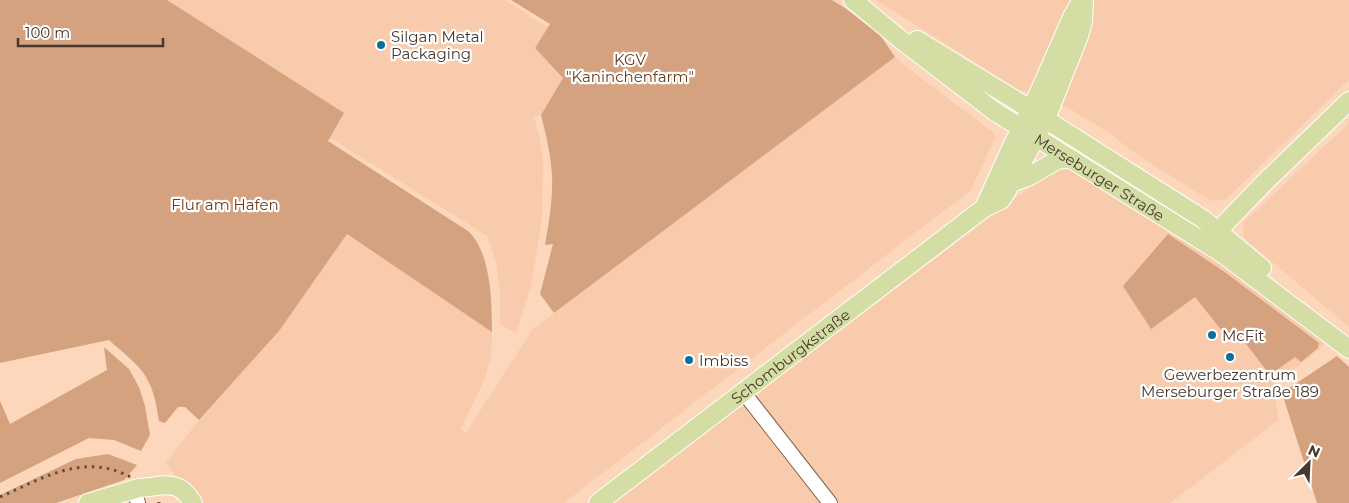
<svg xmlns="http://www.w3.org/2000/svg" width="1349" height="503" font-family="Montserrat,sans-serif">
	<rect width="100%" height="100%" fill="#fdd7bc"/>
	<g fill="#f7cbac">
		<polygon points="167,0 505,0 548,28 535,48 563,78 541,115 534,117 540,140 543,159 542,219 531,286 516,333 500,324 500,294 496,262 487,236 329,137 343,113"/>
		<polygon points="876,0 1349,0 1349,80 1226,199 1213,201 1206,198 1133,152 1109,133 1072,110 1016,88"/>
		<polygon points="895,57 930,85 994,133 995,138 971,190 564,503 202,503 195,493 177,479 166,463 199,420 279,331 347,234 492,332 491,357 485,378 461,429 466,433 532,330"/>
		<polygon points="1349,123 1349,327 1244,238 1243,223"/>
		<polygon points="1065,161 1231,265 1327,339 1321,348 1273,386 1279,420 1170,503 834,503 759,404 758,395 766,386"/>
		<polygon points="747,407 823,503 614,503 737,408"/>
	</g>
	<g fill="#d5a27f">
		<path d="M0,0H167L344,113L328,141L468,231C491,252 492,302 492,332L347,234L279,331L199,420L185,407H178L165,423L159,421C157,409 155,395 149,383C142,366 123,353 109,340L0,363Z"/>
		<path d="M511,0H832L845,8L880,35L895,57L554,313L540,294L553,244L545,245C549,222 553,199 552,176C551,155 546,135 541,115L563,78L535,48L550,24Z"/>
		<polygon points="1168,234 1226,273 1319,343 1318,348 1301,362 1295,357 1270,375 1243,340 1239,342 1230,341 1195,297 1151,329 1123,286"/>
		<polygon points="104,347 129,369 139,387 145,406 150,435 141,451 114,440 89,438 0,483 0,401 10,424 107,370"/>
		<polygon points="1337,356 1349,367 1349,503 1317,503 1282,393"/>
		<polygon points="108,454 137,465 124,480 56,503 0,503 0,495 76,459"/>
	</g>
	<g fill="none" stroke-linecap="round" stroke-linejoin="round">
		<g stroke="#83624b" stroke-width="16">
			<g id="minor">
				<polyline points="744,393 830,503"/>
				<polyline points="134,489 138,503"/>
			</g>
		</g>
		<g stroke="#fff" stroke-width="20">
			<g id="major">
				<path id="s1" d="M853,0L900,39L994,111L1223,254L1349,349"/>
				<polyline points="917,40 1012,98 1203,219 1262,268"/>
				<polyline points="1011,183 1030,176 1057,160 1070,158"/>
				<polyline points="984,208 1013,144 1040,90 1072,17 1080,3"/>
				<polyline points="1210,239 1265,182 1349,101"/>
				<path d="M150,487C170,483 182,484 193,503"/>
				<polyline points="88,503 139,488"/>
				<path id="s2" d="M598,503L984,208L1001,200L1005,194L1046,119L1079,36L1083,21L1084,0"/>
			</g>
		</g>
		<use href="#minor" stroke="#fff" stroke-width="14"/>
		<use href="#major" stroke="#d4dda4" stroke-width="18"/>
		<g stroke="#5f4d40" stroke-width="3" stroke-dasharray="2.5 5" stroke-linecap="butt">
			<path d="M0,497C45,477 86,451 134,479"/>
			<polyline points="159,502 159,503"/>
		</g>
		<g stroke="#fff" stroke-width="20" stroke-linecap="butt">
			<polyline id="major-bridge" points="139,488 150,487"/>
		</g>
		<use href="#major-bridge" stroke="#d4dda4" stroke-width="18"/>
	</g>
	<g fill="#0c709d" stroke="#fff" stroke-width="2">
		<circle cx="381" cy="45" r="5"/>
		<circle cx="1212" cy="335" r="5"/>
		<circle cx="1230" cy="357" r="5"/>
		<circle cx="689" cy="360" r="5"/>
	</g>
	<g text-anchor="middle" dominant-baseline="central" stroke-width="4.5" stroke-linejoin="round" paint-order="stroke">
		<g font-size="15" fill="#47382d" stroke="#fff" text-anchor="start">
			<text x="391" y="36">Silgan Metal<tspan x="391" dy="17">Packaging</tspan></text>
			<text x="1222" y="335">McFit</text>
			<text x="699" y="360">Imbiss</text>
			<text x="1230" y="374" text-anchor="middle">Gewerbezentrum<tspan x="1230" dy="17">Merseburger Straße 189</tspan></text>
		</g>
		<g font-size="15" fill="#693d1b" stroke="#fff">
			<text x="630" y="59">KGV<tspan x="630" dy="17">"Kaninchenfarm"</tspan></text>
			<text x="225" y="204">Flur am Hafen</text>
		</g>
		<g font-size="15" fill="#47382d" stroke="#fff">
			<text stroke="none"><textPath href="#s1" startOffset="304">Merseburger Straße</textPath></text>
			<text stroke="none"><textPath href="#s2" startOffset="242">Schomburgkstraße</textPath></text>
		</g>
	</g>
	<g transform="translate(1309 463) rotate(24)" stroke="#ffffff" stroke-width="4" paint-order="stroke">
	<path d="M0-4L9 19L0 12L-9 19Z" fill="#47382d"/>
	<text y="-8" font-size="14" font-weight="bold" text-anchor="middle" fill="#47382d">N</text>
	</g>
	<path d="M18 38v8h145v-8" fill="none" stroke="#47382d" stroke-width="2.5"/>
	<text x="25" y="38" font-size="15" fill="#47382d" stroke="#ffffff" stroke-width="4" paint-order="stroke">100 m</text>
</svg>
